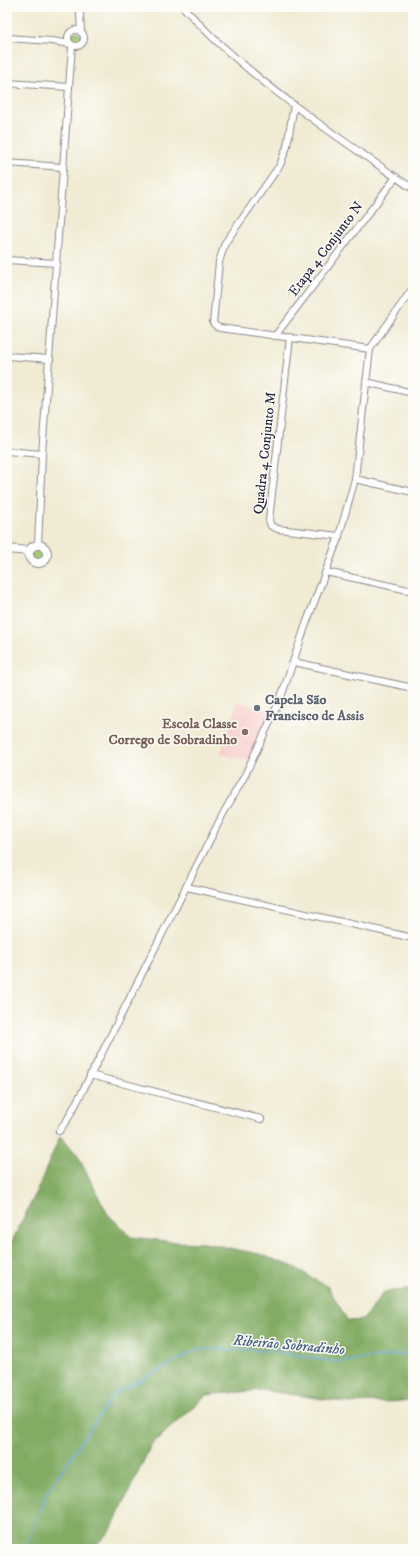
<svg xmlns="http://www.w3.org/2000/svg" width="420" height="1556" font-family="'IM FELL DW Pica',serif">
	<rect width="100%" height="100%" fill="#fdfcf7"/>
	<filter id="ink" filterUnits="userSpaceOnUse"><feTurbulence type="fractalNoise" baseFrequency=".025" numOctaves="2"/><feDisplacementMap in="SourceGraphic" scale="8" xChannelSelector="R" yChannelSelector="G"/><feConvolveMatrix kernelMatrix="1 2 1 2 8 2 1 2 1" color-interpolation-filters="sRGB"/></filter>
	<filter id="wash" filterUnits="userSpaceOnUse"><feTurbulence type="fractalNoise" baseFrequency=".012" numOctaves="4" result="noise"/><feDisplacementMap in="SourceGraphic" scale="16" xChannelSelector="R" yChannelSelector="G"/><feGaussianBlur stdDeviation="0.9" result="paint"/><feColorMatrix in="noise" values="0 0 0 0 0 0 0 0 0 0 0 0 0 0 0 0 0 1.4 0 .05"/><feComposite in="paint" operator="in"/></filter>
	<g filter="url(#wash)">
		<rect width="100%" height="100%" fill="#f1ebd4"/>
		<polygon fill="#f7d0cc" points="238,702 273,711 250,761 220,754"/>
		<g fill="#a3c872" stroke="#627556">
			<circle cx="76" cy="38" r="6"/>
			<circle cx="38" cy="554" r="8"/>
		</g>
		<polygon fill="#82ac64" stroke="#526750" points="60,1136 77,1154 107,1213 131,1237 175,1242 205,1243 259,1254 292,1266 328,1287 348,1321 363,1320 384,1292 413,1289 413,1401 350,1403 262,1390 207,1395 151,1445 110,1532 91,1549 7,1549 7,1254 10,1245 34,1197"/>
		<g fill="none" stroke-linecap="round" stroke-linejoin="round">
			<polyline stroke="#65a7d9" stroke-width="1.5" points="24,1549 48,1490 114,1394 199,1349 273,1351 336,1362 413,1353"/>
		</g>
	</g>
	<g filter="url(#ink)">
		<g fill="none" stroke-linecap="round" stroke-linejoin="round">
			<g stroke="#8a8688" stroke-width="8">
				<g id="minor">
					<path d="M183,7C196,20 208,34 222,46C281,100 348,144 413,189"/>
					<circle cx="76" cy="38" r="8"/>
					<polyline points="81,32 80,14 81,7"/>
					<polyline points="7,38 52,41 70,44"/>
					<polyline points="7,83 69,87"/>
					<polyline points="294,105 287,146 280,165 225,243 219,262 213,323 216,326 220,328 370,349"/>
					<polyline points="7,163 63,167"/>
					<polyline points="7,260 57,263"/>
					<polyline points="275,336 396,177"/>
					<polyline points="290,337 269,520 271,526 278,529 339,536"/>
					<polyline points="7,356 50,359"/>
					<polyline points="366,382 413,393"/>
					<polyline points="7,451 42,454"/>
					<polyline points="355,479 413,492"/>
					<polyline points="38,545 42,454 72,46"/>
					<polyline points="326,572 413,591"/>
					<polyline points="294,662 413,688"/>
					<polyline points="187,887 413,938"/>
					<polyline points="90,1075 261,1119"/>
					<polyline points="59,1131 67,1120 78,1100 223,814 245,775 280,700 306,624 339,536 355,479 370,349 413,288"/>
				</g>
			</g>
			<g stroke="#8a8688" stroke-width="10">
				<g id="tertiary">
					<circle cx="38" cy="554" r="9"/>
					<polyline points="7,549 29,551"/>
				</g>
			</g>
			<use href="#minor" stroke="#fff" stroke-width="6"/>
			<use href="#tertiary" stroke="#fff" stroke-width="8"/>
		</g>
	</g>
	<circle fill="#6b7280" stroke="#fdfcf7" stroke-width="1.5" cx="257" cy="708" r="4"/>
	<circle fill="#8d6e63" stroke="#fdfcf7" stroke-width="1.5" cx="245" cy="732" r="4"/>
	<g text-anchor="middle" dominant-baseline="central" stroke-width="3" stroke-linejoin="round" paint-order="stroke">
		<g font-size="14" fill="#22223b" stroke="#fdfcf7">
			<text transform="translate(326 249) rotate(-53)">Etapa 4 Conjunto N</text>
			<text transform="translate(265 453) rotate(-84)">Quadra 4 Conjunto M</text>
		</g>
		<g font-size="14" font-weight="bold" fill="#5b616d" stroke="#fdfcf7" text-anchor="start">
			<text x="265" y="700">Capela São<tspan x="265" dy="16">Francisco de Assis</tspan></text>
		</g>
		<g font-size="14" font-weight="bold" fill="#785e54" stroke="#fdfcf7" text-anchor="end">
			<text x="237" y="724">Escola Classe<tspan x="237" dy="16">Corrego de Sobradinho</tspan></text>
		</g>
		<g font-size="15" font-style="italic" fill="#405e82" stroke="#fdfcf7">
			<text transform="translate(289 1345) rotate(5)">Ribeirão Sobradinho</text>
		</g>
	</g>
	<rect width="420" height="1556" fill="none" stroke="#fdfcf7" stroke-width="24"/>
</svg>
